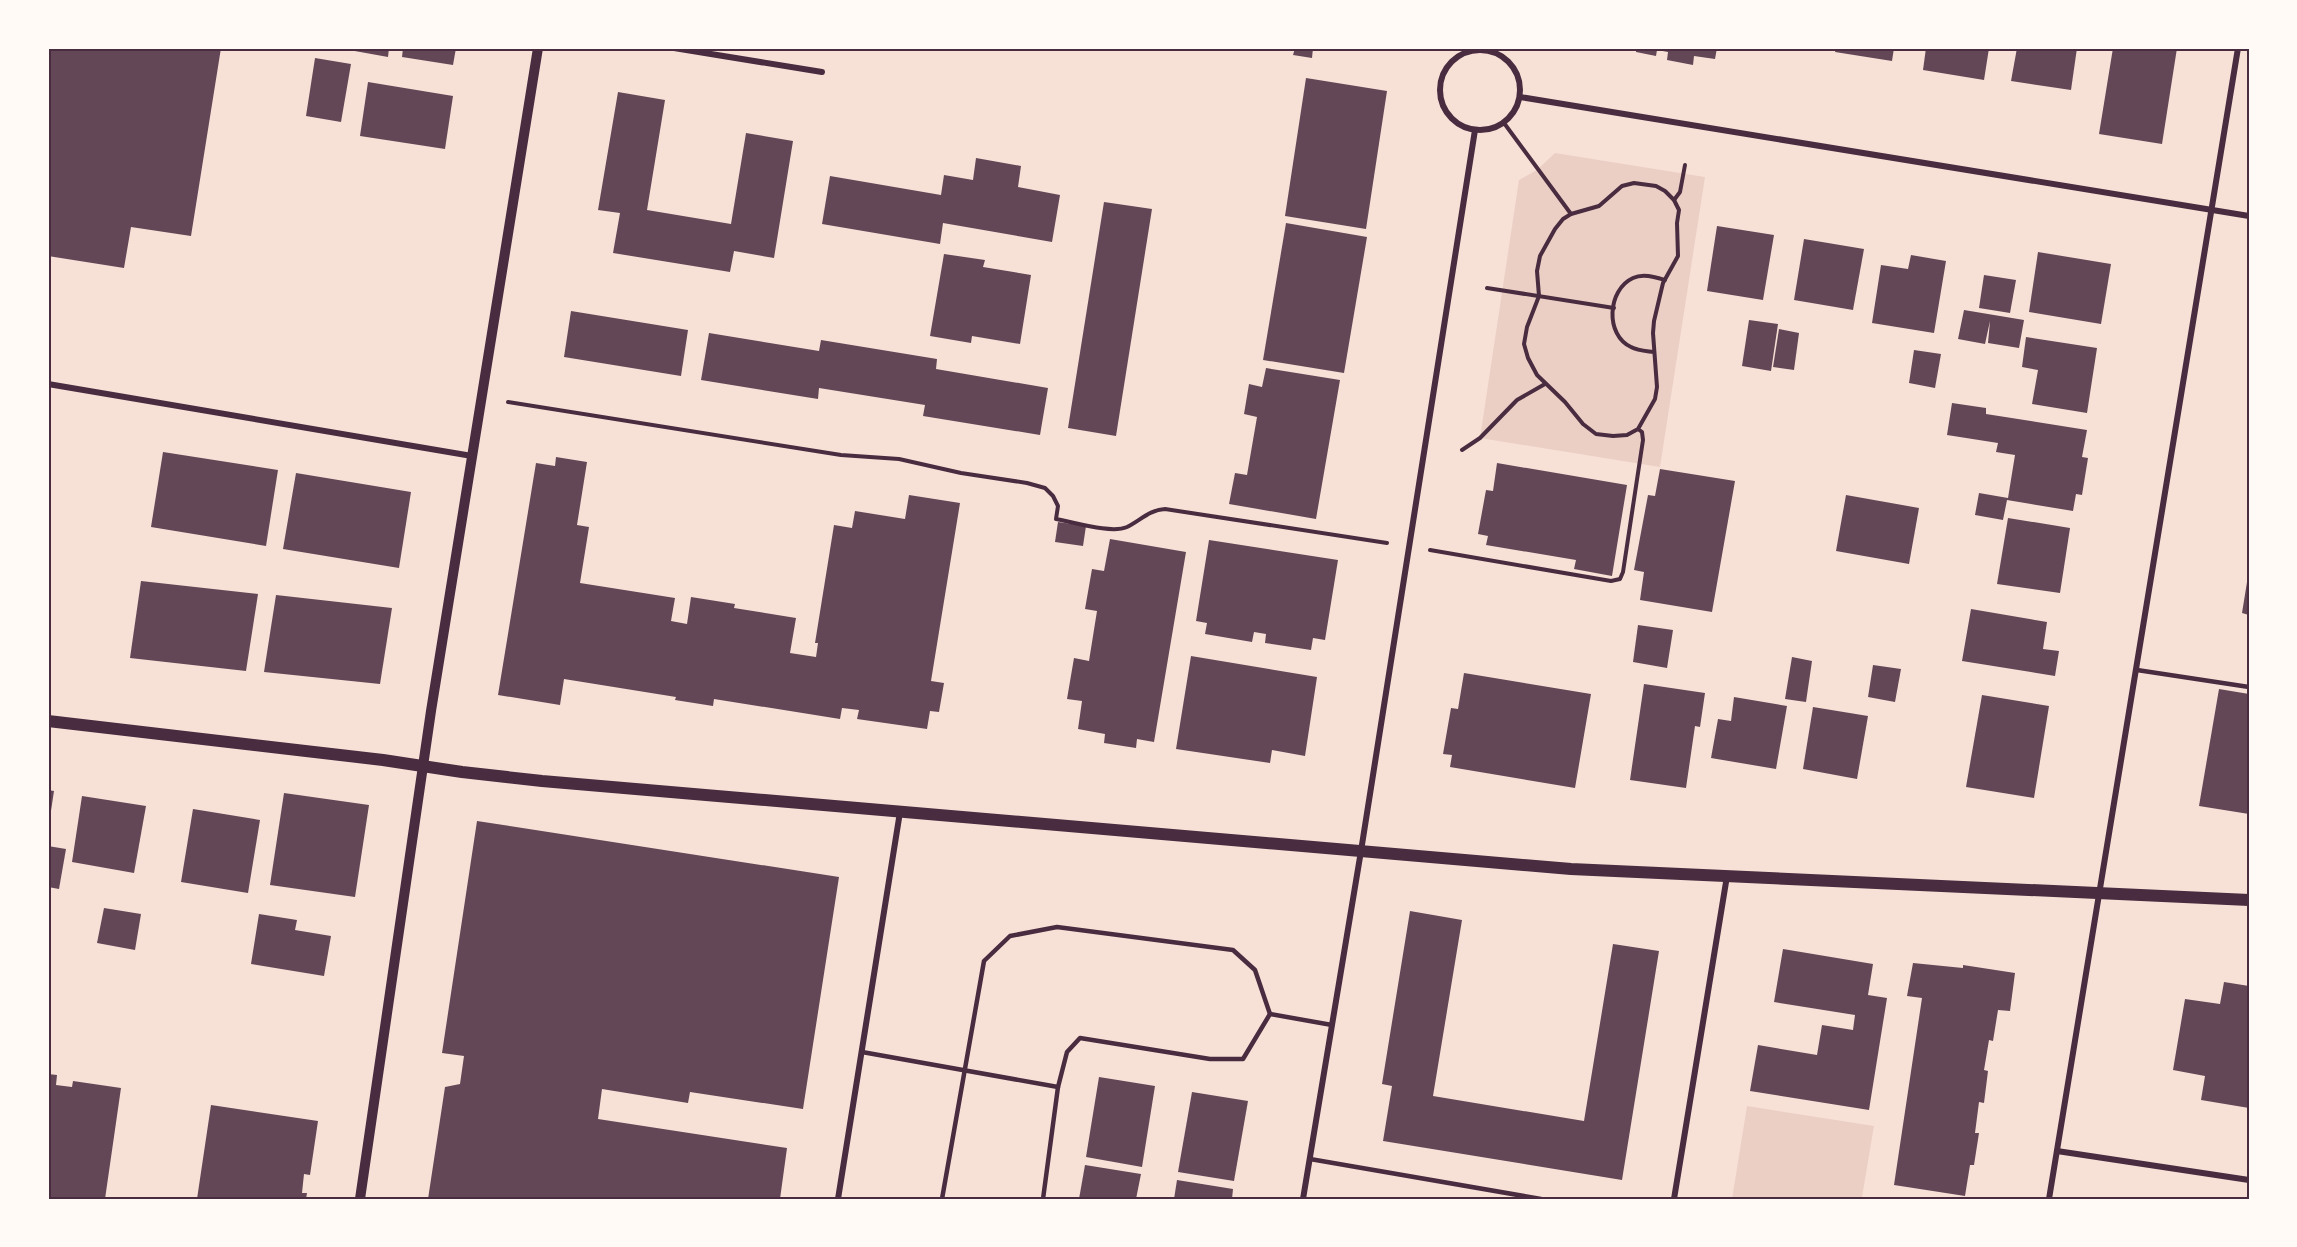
<svg xmlns="http://www.w3.org/2000/svg" width="2297" height="1247" font-family="'Public Sans',sans-serif">
	<rect width="100%" height="100%" fill="#f7e1d7"/>
	<g fill="#ebcfc5">
		<polygon points="1555,153 1705,177 1660,467 1480,438 1519,180 1537,170"/>
		<polygon points="1747,1106 1874,1126 1862,1197 1873,1199 1732,1199"/>
	</g>
	<g fill="#644757">
		<polygon points="48,48 221,48 191,236 131,227 124,268 48,256"/>
		<polygon points="338,48 389,48 388,57"/>
		<polygon points="403,48 456,48 453,65 402,57"/>
		<polygon points="1295,48 1313,48 1312,58 1293,55"/>
		<polygon points="1636,48 1717,48 1715,59 1694,56 1693,65 1667,60 1668,52 1657,50 1656,56 1636,52"/>
		<polygon points="1836,48 1894,48 1892,61 1835,52"/>
		<polygon points="1926,48 1989,48 1984,80 1923,70"/>
		<polygon points="2017,48 2077,48 2071,90 2011,81"/>
		<polygon points="2113,48 2177,48 2162,144 2099,134"/>
		<polygon points="315,58 351,64 341,122 306,116"/>
		<polygon points="1306,78 1387,91 1366,229 1285,216"/>
		<polygon points="368,82 453,96 445,149 360,136"/>
		<polygon points="618,92 665,100 647,210 731,224 746,133 793,141 774,258 734,251 730,272 613,253 620,213 598,210"/>
		<polygon points="976,158 1021,166 1018,187 1060,195 1052,242 943,223 940,244 822,224 830,176 941,195 944,175 973,180"/>
		<polygon points="1104,202 1152,209 1116,436 1068,428"/>
		<polygon points="1286,223 1367,237 1344,373 1263,360"/>
		<polygon points="1717,226 1774,235 1763,300 1707,291"/>
		<polygon points="1804,239 1864,249 1853,310 1794,300"/>
		<polygon points="2038,252 2111,264 2101,324 2029,312"/>
		<polygon points="944,254 985,260 983,267 1031,275 1020,344 972,336 971,343 930,336"/>
		<polygon points="1911,255 1946,261 1934,333 1872,323 1881,265 1908,269"/>
		<polygon points="1984,275 2016,280 2010,313 1979,308"/>
		<polygon points="1964,310 2024,320 2019,348 1988,343 1990,321 1985,344 1958,339"/>
		<polygon points="571,311 688,330 681,376 564,357"/>
		<polygon points="1749,320 1778,324 1771,371 1742,366"/>
		<polygon points="1779,329 1799,333 1794,370 1773,367"/>
		<polygon points="709,333 819,351 821,340 937,359 936,369 1048,388 1040,435 923,416 925,405 819,388 818,399 701,380"/>
		<polygon points="2026,337 2097,348 2087,413 2032,404 2038,370 2022,367"/>
		<polygon points="1914,350 1941,354 1935,388 1909,383"/>
		<polygon points="1266,368 1340,380 1316,519 1229,504 1235,473 1247,475 1257,417 1244,414 1249,384 1262,387"/>
		<polygon points="1952,403 1986,408 1986,414 2087,430 2082,457 2088,458 2082,495 2076,494 2073,511 2007,500 2003,520 1975,515 1979,493 2008,498 2015,455 1996,452 1998,443 1947,435"/>
		<polygon points="163,452 278,470 266,546 151,527"/>
		<polygon points="556,457 587,462 577,525 589,527 580,583 675,598 671,621 687,624 691,597 735,604 734,608 796,618 790,653 816,657 818,643 815,643 834,525 852,528 855,511 905,519 909,495 960,503 931,681 944,683 939,712 930,711 927,729 857,719 859,710 842,708 840,719 714,699 713,706 675,700 676,697 564,679 560,705 498,695 536,463 555,466"/>
		<polygon points="1497,463 1627,485 1612,576 1574,569 1576,560 1486,545 1488,536 1478,534 1486,490 1493,491"/>
		<polygon points="1660,469 1735,481 1712,612 1640,600 1644,572 1634,570 1648,495 1655,496"/>
		<polygon points="296,473 411,492 399,568 283,549"/>
		<polygon points="1846,495 1919,508 1909,564 1836,551"/>
		<polygon points="2008,518 2070,528 2060,593 1997,584"/>
		<polygon points="1058,522 1086,526 1083,546 1055,542"/>
		<polygon points="1110,539 1186,552 1154,742 1137,739 1136,748 1104,743 1105,734 1078,729 1082,701 1067,699 1074,658 1089,661 1097,611 1085,609 1092,569 1104,571"/>
		<polygon points="1209,540 1338,560 1325,640 1313,638 1311,650 1265,643 1266,634 1254,632 1252,642 1205,634 1207,623 1196,621"/>
		<polygon points="2248,576 2249,577 2249,615 2242,613"/>
		<polygon points="141,581 258,594 246,671 130,658"/>
		<polygon points="276,595 392,608 380,684 264,672"/>
		<polygon points="1971,609 2047,622 2043,649 2059,651 2055,676 1962,661"/>
		<polygon points="1638,625 1673,630 1667,668 1633,662"/>
		<polygon points="1191,656 1317,677 1305,756 1272,750 1270,763 1176,749"/>
		<polygon points="1792,657 1812,661 1806,702 1785,699"/>
		<polygon points="1873,665 1901,669 1895,702 1868,697"/>
		<polygon points="1464,673 1591,694 1575,788 1450,767 1452,755 1443,754 1451,708 1458,709"/>
		<polygon points="1644,684 1705,693 1700,727 1695,726 1686,788 1630,780"/>
		<polygon points="2219,689 2249,694 2249,814 2199,806"/>
		<polygon points="1982,695 2049,706 2034,798 1966,787"/>
		<polygon points="1734,697 1787,706 1776,769 1711,758 1718,719 1731,721"/>
		<polygon points="1813,707 1868,716 1857,779 1803,769"/>
		<polygon points="48,790 54,791 49,824 48,824"/>
		<polygon points="284,793 369,805 355,897 270,885"/>
		<polygon points="82,796 146,806 134,873 72,862"/>
		<polygon points="193,809 260,820 248,893 181,882"/>
		<polygon points="477,821 839,877 803,1109 690,1092 688,1103 602,1089 598,1119 787,1148 780,1199 428,1199 445,1087 460,1084 464,1056 442,1053"/>
		<polygon points="48,846 66,849 59,889 48,887"/>
		<polygon points="104,908 141,914 135,950 97,943"/>
		<polygon points="1410,911 1462,920 1433,1096 1584,1121 1613,944 1659,951 1622,1180 1383,1141 1392,1086 1382,1084"/>
		<polygon points="259,914 297,920 295,930 331,936 324,976 251,964"/>
		<polygon points="1783,949 1873,964 1868,995 1887,998 1869,1110 1750,1091 1758,1045 1817,1055 1822,1025 1853,1030 1855,1015 1774,1002"/>
		<polygon points="1913,963 1963,968 1963,965 2015,973 2010,1011 1998,1010 1993,1041 1989,1040 1984,1070 1988,1071 1984,1103 1979,1102 1975,1133 1979,1133 1974,1165 1970,1165 1965,1196 1894,1185 1922,998 1907,996"/>
		<polygon points="2224,982 2249,986 2249,1108 2201,1100 2205,1076 2173,1070 2185,999 2220,1004"/>
		<polygon points="48,1074 57,1075 56,1085 72,1087 73,1081 121,1088 105,1199 48,1199"/>
		<polygon points="1099,1077 1155,1086 1142,1167 1086,1157"/>
		<polygon points="1192,1092 1248,1101 1234,1181 1178,1172"/>
		<polygon points="211,1105 318,1121 310,1175 304,1174 302,1193 307,1193 306,1199 197,1199"/>
		<polygon points="1085,1165 1141,1174 1136,1199 1079,1199"/>
		<polygon points="1177,1180 1233,1189 1232,1199 1174,1199"/>
	</g>
	<g fill="none" stroke-linecap="round" stroke-linejoin="round">
		<g stroke="#4a2c40" stroke-width="4">
			<polyline points="1504,123 1571,214"/>
			<polyline points="1674,200 1680,192 1685,165"/>
			<polyline points="1487,288 1614,308"/>
			<path d="M1654,352C1647,351 1638,351 1631,347C1605,335 1607,290 1633,278C1643,273 1655,277 1665,280"/>
			<path d="M508,402L841,455L899,459L961,473L1027,483L1045,488L1053,496L1058,506L1056,519C1074,522 1111,534 1127,527C1141,520 1149,510 1165,509L1387,543"/>
			<polyline points="1462,450 1480,438 1517,400 1545,384"/>
			<polyline points="1430,550 1611,581 1620,579 1623,572 1643,440 1642,432 1638,429 1627,435 1613,436 1596,434 1583,424 1565,402 1537,375 1528,358 1524,344 1527,327 1539,296 1537,271 1540,256 1555,229 1563,219 1571,214 1599,206 1622,186 1634,183 1656,186 1665,191 1674,200 1679,210 1677,223 1678,256 1663,283 1654,321 1653,333 1657,387 1655,399 1638,429"/>
		</g>
		<g stroke="#4a2c40" stroke-width="4.5">
			<polyline points="2137,670 2249,687"/>
			<polyline points="1270,1014 1332,1025"/>
			<polyline points="862,1052 1058,1087"/>
			<polyline points="1310,1159 1541,1199"/>
			<polyline points="942,1199 984,961 1010,936 1057,927 1233,950 1255,970 1270,1014 1243,1059 1210,1059 1080,1038 1067,1052 1058,1087 1043,1199"/>
		</g>
		<g stroke="#4a2c40" stroke-width="6">
			<polyline points="674,48 822,72"/>
			<circle cx="1480" cy="90" r="40"/>
			<polyline points="1520,97 2249,216"/>
			<polyline points="48,384 472,456"/>
			<polyline points="2057,1151 2249,1180"/>
			<polyline points="838,1199 900,812"/>
			<polyline points="1303,1199 1361,851 1475,130"/>
			<polyline points="1674,1199 1727,876"/>
			<polyline points="2049,1199 2238,48"/>
		</g>
		<polyline stroke="#4a2c40" stroke-width="10" points="360,1199 431,711 538,48"/>
		<polyline stroke="#4a2c40" stroke-width="12" points="48,721 383,760 462,772 542,781 1571,869 2249,900"/>
	</g>
	<rect width="2297" height="1247" fill="none" stroke="#fffaf5" stroke-width="99"/>
	<rect x="50" y="50" width="2198" height="1148" fill="none" stroke="#4a2c40" stroke-width="2"/>
</svg>
